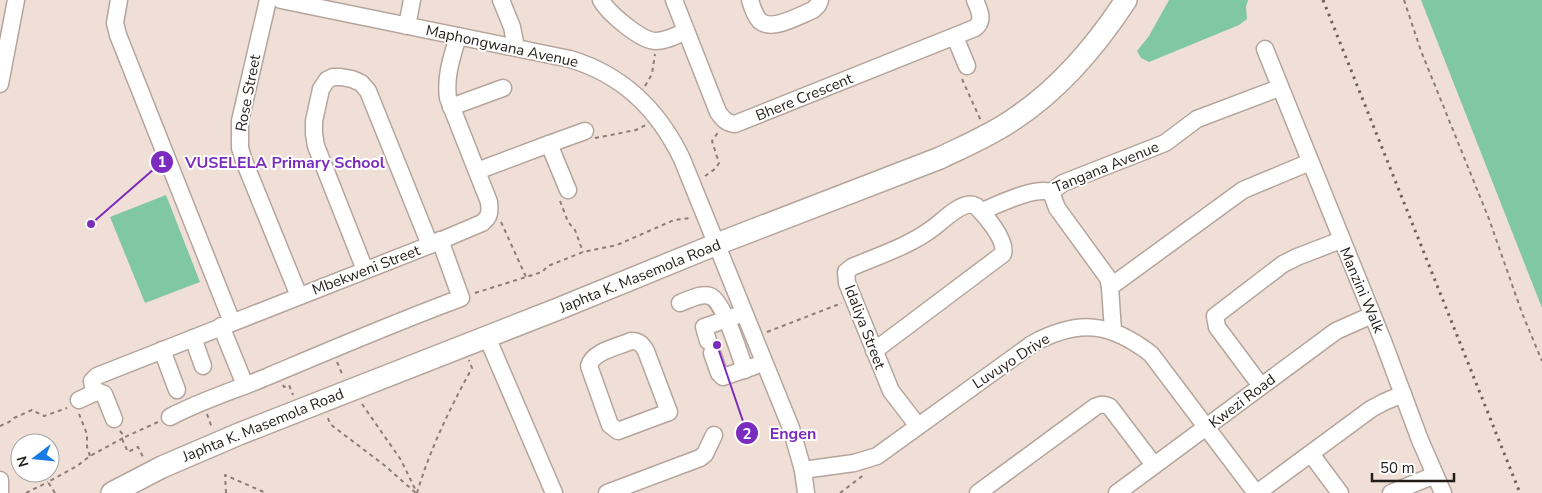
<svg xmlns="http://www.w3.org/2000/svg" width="1542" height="493" font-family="'Nunito Sans',sans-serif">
	<rect width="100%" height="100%" fill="#f0dfd6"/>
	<g fill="#80c7a3">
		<polygon points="1169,0 1248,0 1246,7 1247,19 1239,25 1149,62 1141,58 1137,51 1149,36"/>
		<polygon points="1421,0 1542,0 1542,308"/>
		<polygon points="166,195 200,282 145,303 110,217"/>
	</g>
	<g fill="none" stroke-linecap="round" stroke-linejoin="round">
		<g stroke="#b5a59c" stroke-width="19">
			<g id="minor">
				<polyline points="119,0 115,23 118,35 232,322"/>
				<polyline points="268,0 240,121 240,148 244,161 299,296"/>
				<path d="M281,0L570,59C623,75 658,109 682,159L791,428L803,470L806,493"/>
				<polyline points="501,0 512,27 516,47"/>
				<path d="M601,0C608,13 641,41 656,41C667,41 677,35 686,31"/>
				<path d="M674,0L718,112C723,119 726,123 735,124L975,28C985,20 979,10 975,0"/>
				<path d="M750,0C752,7 755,16 760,21C772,32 800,15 813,10L818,5L820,0"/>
				<polyline points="407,26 412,0"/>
				<polyline points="955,37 967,66"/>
				<polyline points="1265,49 1383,341 1420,440 1443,493"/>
				<polyline points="0,84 16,0"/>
				<polyline points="451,107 503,88"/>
				<polyline points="549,144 585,131"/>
				<polyline points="477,171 549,144 568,190"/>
				<polyline points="1051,192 1063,183 1165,143 1197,119 1279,88"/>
				<polyline points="1051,192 1057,208 1108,278 1110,287 1113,331"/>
				<path d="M982,211C1000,204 1032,187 1051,192"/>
				<polyline points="365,270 316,146 314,134 314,121 321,89 327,80 333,77 341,77 352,79 361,83 368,91 430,245"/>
				<polyline points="1110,287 1243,190 1310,162"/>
				<path d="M680,303C689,300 700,293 710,296C723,300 740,355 745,370"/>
				<polyline points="221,326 245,385"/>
				<polyline points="487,337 554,493"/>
				<polyline points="193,338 203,366"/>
				<path d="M631,341C639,341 642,344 646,351L669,412L618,431L610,425L589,366C593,351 618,347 631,341Z"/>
				<polyline points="708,341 704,327 736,316"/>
				<polyline points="162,350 177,390"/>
				<path d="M874,351L1003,254C1007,240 985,215 976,206C963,199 944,220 933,228C909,246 880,255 852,267L846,272L847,283L891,391L918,426"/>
				<polyline points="712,353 719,373 723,377 755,366"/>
				<polyline points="1261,386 1217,327 1215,316 1283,264 1297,257 1341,240"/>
				<polyline points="94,393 99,392 104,394 114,419"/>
				<path d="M79,400L94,393L92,381L97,376L430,245L482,223C490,217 490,212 489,202L448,98C445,76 452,57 458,36"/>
				<path d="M170,417C202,400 236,390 269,376C333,349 396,322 461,298L440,240"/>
				<polyline points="1311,454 1340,493"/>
				<path d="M803,470L854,463L877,456L1032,344C1078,319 1110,322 1151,354L1256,493"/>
				<polyline points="0,480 0,493"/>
				<polyline points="607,493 700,458 705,454 714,435"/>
				<path d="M978,493L1095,407C1101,404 1104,404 1110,407L1154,465"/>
				<polyline points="1117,493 1336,331 1372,315"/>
				<polyline points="1257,493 1371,409 1384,402 1403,394"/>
				<polyline points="1391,493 1435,475"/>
			</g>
		</g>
		<g stroke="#b5a59c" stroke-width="24">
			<path id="major" d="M112,493L162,467L239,434L558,309L717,244L940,158C965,146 991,135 1014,119C1061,88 1096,46 1126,0"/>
		</g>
		<g stroke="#8a7e78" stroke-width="2" stroke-dasharray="4 4" stroke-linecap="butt">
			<polyline points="1404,0 1421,51 1489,219 1522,313 1542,361"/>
			<polyline points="962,79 981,121"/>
			<polyline points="645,86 652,74 655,54"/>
			<polyline points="595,138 636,130 646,125"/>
			<polyline points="705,176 715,169 719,163 712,141 719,131"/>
			<polyline points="560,201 568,222 575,230 583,252"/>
			<polyline points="501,222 526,277"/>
			<polyline points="475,293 542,272 548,266 583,252 617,245 674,220 690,218"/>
			<polyline points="767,332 842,303"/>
			<polyline points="337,362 343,376"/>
			<polyline points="283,385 284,387 289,385 293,395"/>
			<polyline points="362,404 401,460 417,493"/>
			<polyline points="79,414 87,434 87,447 90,456"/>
			<polyline points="207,414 212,428"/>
			<polyline points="328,418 330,424 384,465 416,493"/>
			<polyline points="0,426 9,422 14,418 32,410 44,416 67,408"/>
			<polyline points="120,431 125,437 158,422"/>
			<polyline points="122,439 128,452 138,447 143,457"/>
			<polyline points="26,493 48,482"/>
			<polyline points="55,493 48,482 77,466 90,456 125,437"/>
			<polyline points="226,493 225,475 266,493"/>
			<path d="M417,493C430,449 450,408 472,368L469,360"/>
			<polyline points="840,493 865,474"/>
		</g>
		<use href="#minor" stroke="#fff" stroke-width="16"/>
		<use href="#major" stroke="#fff" stroke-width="21"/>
		<polyline stroke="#6c625c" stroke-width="3" stroke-dasharray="2.5 5" stroke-linecap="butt" points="1323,0 1520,493"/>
	</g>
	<g text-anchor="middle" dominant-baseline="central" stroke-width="4" stroke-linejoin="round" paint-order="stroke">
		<g font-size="15" fill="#231d1a" stroke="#fff">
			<text transform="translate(502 46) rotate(12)">Maphongwana Avenue</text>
			<text transform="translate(248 93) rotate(-79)">Rose Street</text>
			<text transform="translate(804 97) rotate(-22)">Bhere Crescent</text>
			<text transform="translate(1106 167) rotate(-22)">Tangana Avenue</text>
			<text transform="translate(366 270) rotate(-21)">Mbekweni Street</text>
			<text transform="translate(640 276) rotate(-22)">Japhta K. Masemola Road</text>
			<text transform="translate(1362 290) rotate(67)">Manzini Walk</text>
			<text transform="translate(865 327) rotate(69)">Idaliya Street</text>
			<text transform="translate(1011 361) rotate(-33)">Luvuyo Drive</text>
			<text transform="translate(1242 401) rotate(-37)">Kwezi Road</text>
			<text transform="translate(263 425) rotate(-22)">Japhta K. Masemola Road</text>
		</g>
	</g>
	<path fill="none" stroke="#7b2cbf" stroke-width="2" d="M91 224L162 162M717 345L747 433"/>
	<g fill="#7b2cbf" stroke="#fff" stroke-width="2">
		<circle cx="91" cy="224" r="5"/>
		<circle cx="717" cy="345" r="5"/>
		<circle cx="162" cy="162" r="12"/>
		<circle cx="747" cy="433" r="12"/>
	</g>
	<g font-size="15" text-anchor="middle" font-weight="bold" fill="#fff">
		<text x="162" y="167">1</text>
		<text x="747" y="439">2</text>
	</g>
	<g font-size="16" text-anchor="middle" font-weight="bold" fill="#7b2cbf" stroke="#fff" stroke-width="4" stroke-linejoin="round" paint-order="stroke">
		<text x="285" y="168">VUSELELA Primary School</text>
		<text x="793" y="439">Engen</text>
	</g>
	<g transform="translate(35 458) rotate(254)"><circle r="24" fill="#ffffff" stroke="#a7a5a3"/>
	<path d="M0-4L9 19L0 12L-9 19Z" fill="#187be4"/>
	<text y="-8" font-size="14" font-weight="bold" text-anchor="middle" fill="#231d1a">N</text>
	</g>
	<path d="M1372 473v8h82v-8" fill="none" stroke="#231d1a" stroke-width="2.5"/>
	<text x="1380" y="473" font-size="15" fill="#231d1a" stroke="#ffffff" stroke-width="4" paint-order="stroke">50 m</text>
</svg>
